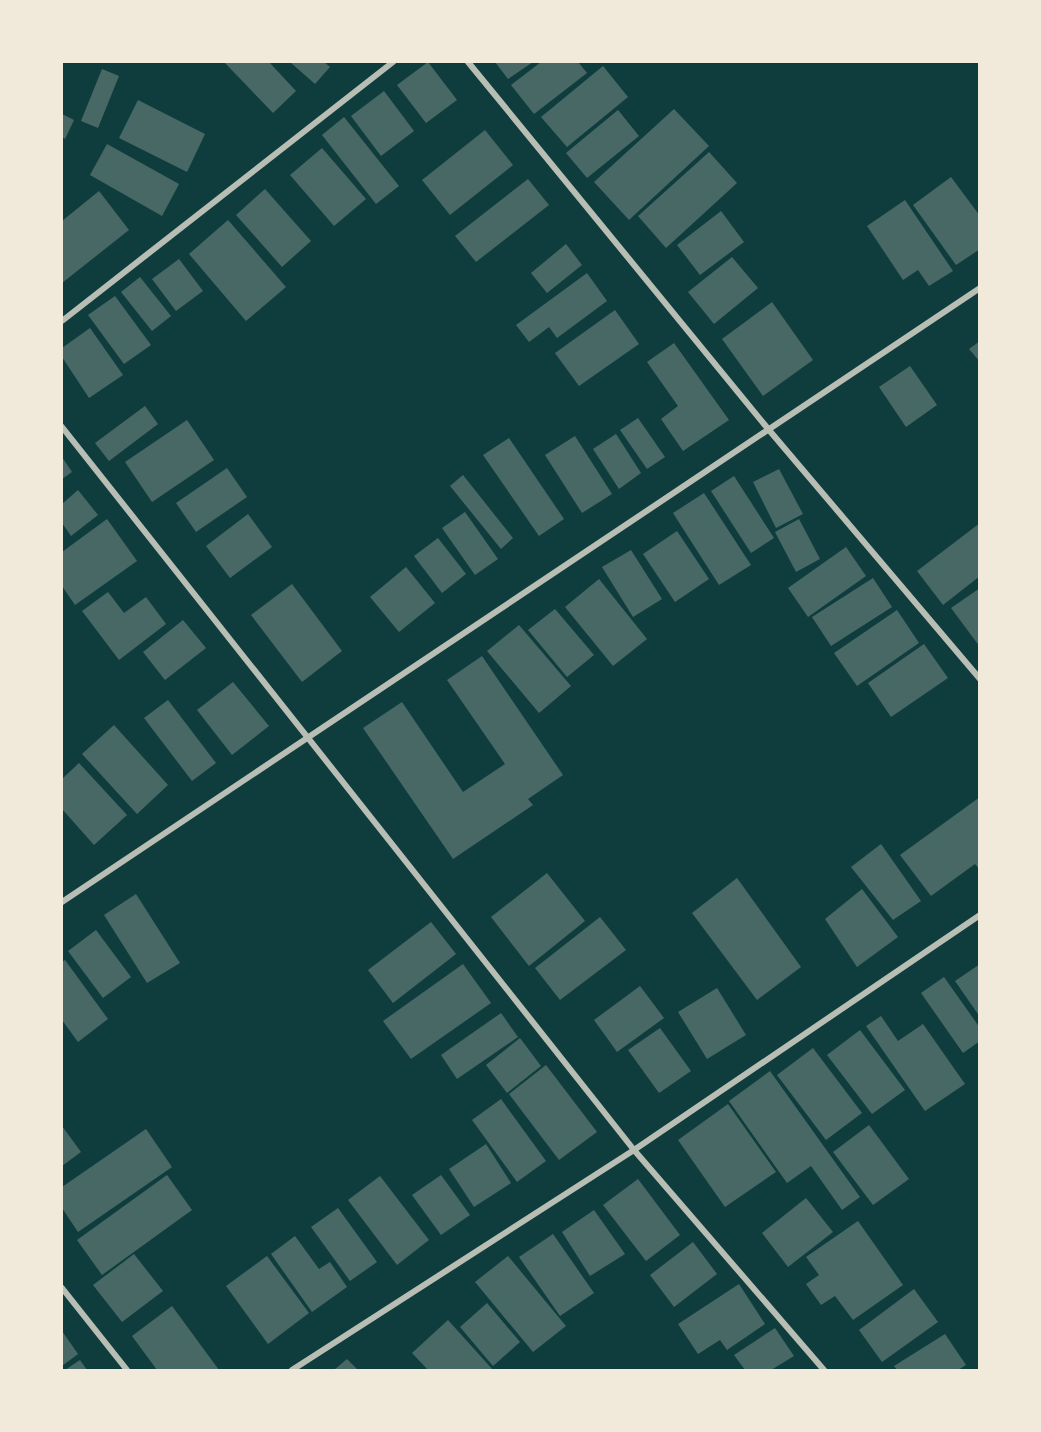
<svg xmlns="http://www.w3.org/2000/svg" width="1041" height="1432" font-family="'IBM Plex Sans',sans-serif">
	<rect width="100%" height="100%" fill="#0f3d3e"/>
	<g fill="#486865">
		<polygon points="224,62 269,62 296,91 273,113"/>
		<polygon points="290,62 324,62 330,67 315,84"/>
		<polygon points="428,62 457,100 426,123 397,85"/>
		<polygon points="495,62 533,62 508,79"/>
		<polygon points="541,62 578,62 587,73 534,114 511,85"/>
		<polygon points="603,66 628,97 567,147 541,117"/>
		<polygon points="102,69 119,76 98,128 81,121"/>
		<polygon points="384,91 414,131 381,156 351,116"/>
		<polygon points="138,100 205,134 187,172 119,138"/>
		<polygon points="674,109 709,146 629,220 594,182"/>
		<polygon points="618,110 639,136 587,178 566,153"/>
		<polygon points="62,114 74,120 65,139 62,137"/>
		<polygon points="344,117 399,186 376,204 322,135"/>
		<polygon points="485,130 513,165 450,215 422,180"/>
		<polygon points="107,144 179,184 162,216 90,175"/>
		<polygon points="322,148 366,199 334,226 290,175"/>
		<polygon points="709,152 737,183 666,248 638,216"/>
		<polygon points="951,177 980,216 980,249 956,265 913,205"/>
		<polygon points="528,179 549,205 476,262 455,236"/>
		<polygon points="265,189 311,241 282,267 236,215"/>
		<polygon points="99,191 129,230 62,283 62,221"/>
		<polygon points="905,200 953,271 929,286 918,270 903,280 867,226"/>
		<polygon points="721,211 744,242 700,275 677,245"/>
		<polygon points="228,220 286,287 246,321 189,254"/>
		<polygon points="566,244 582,265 547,293 531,273"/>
		<polygon points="732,257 758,288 714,324 688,292"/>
		<polygon points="179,259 203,291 176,311 152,279"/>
		<polygon points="587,273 607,301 557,338 549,327 529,342 516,325"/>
		<polygon points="140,277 171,316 152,331 121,292"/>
		<polygon points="115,296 151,345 124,364 88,315"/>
		<polygon points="772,302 813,360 763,396 722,339"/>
		<polygon points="615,310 639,344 579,386 555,353"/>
		<polygon points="90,328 123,375 89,398 62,357 62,348"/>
		<polygon points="980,341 980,362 969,349"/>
		<polygon points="674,343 729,420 683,451 661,419 678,406 647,362"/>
		<polygon points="910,366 937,405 906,427 879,387"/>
		<polygon points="145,406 158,424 109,461 95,443"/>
		<polygon points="638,418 665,457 647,469 620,430"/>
		<polygon points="187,420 214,460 152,502 125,462"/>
		<polygon points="616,434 641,473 619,489 593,449"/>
		<polygon points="575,436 612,494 582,513 545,455"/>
		<polygon points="509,438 564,519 539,536 483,455"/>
		<polygon points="62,457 72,472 62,479"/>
		<polygon points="227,468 247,497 196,532 176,503"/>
		<polygon points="779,469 803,514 776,528 753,482"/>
		<polygon points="463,475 513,538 501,549 450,486"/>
		<polygon points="734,476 774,538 751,553 711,491"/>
		<polygon points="78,490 98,515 71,536 62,523 62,504"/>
		<polygon points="704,493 751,565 719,585 673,513"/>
		<polygon points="465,512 498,559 475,575 442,528"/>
		<polygon points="248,514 272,547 230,578 206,546"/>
		<polygon points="107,519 137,561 75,605 62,586 62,552"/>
		<polygon points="799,519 820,559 796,572 775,532"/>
		<polygon points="980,523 980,576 943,605 917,571"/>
		<polygon points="677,531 709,579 675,602 643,554"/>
		<polygon points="438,538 466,574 442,593 414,556"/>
		<polygon points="846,547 866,576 808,617 788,588"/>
		<polygon points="631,550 662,599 633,617 602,567"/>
		<polygon points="406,567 435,603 399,632 370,597"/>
		<polygon points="873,578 892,607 831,646 812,617"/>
		<polygon points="599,579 647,639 613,666 565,607"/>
		<polygon points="292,584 342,651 302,682 251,615"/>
		<polygon points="980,588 980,647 951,608"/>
		<polygon points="108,592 124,613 146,597 166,624 119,660 82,611"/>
		<polygon points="555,609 594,655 567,677 528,630"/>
		<polygon points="897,610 919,643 857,686 834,653"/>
		<polygon points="183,620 206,648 165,680 143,652"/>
		<polygon points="519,625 571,686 539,713 487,651"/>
		<polygon points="924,644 948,678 891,717 868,683"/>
		<polygon points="482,656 563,775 528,799 533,805 453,859 363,728 402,702 463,792 505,764 447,680"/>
		<polygon points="233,682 269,726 232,755 197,710"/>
		<polygon points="168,700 216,763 192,781 144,718"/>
		<polygon points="114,725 168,785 137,814 82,754"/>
		<polygon points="79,763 127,815 94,845 62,809 62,779"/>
		<polygon points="980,797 980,870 975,864 931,896 900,855"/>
		<polygon points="881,844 921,901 893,920 851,867"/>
		<polygon points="547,873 585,921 529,966 491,917"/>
		<polygon points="737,878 801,967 757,1000 692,913"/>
		<polygon points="862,889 898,937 857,967 825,919"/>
		<polygon points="136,894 180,963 147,983 104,915"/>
		<polygon points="600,917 626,950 560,1000 535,968"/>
		<polygon points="431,922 456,954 393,1003 368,970"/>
		<polygon points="96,930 131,977 103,998 68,951"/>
		<polygon points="65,960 108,1019 78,1042 62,1020 62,962"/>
		<polygon points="463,964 491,1003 411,1059 383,1021"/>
		<polygon points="980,964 980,1017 955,981"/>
		<polygon points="944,977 980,1028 980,1041 963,1053 921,993"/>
		<polygon points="640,986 664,1018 617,1052 594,1020"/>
		<polygon points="717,988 746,1035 707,1059 678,1012"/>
		<polygon points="501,1013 518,1037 457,1079 441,1055"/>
		<polygon points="881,1016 898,1041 923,1024 965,1084 925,1111 866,1026"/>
		<polygon points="660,1028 691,1071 659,1093 628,1050"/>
		<polygon points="860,1030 905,1090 872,1114 827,1055"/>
		<polygon points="520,1038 541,1066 507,1093 486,1065"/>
		<polygon points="813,1048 862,1113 826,1140 777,1075"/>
		<polygon points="546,1065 597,1132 559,1160 509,1094"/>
		<polygon points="770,1071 860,1197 842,1210 811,1166 787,1183 729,1101"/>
		<polygon points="501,1099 546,1161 517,1182 472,1120"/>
		<polygon points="728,1104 776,1172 725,1207 678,1140"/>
		<polygon points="869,1125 909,1179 873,1205 833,1152"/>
		<polygon points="62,1126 81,1152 62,1166"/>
		<polygon points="146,1129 172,1167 78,1232 62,1208 62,1187"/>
		<polygon points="486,1144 511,1183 474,1207 449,1169"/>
		<polygon points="167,1175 192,1210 102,1275 77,1240"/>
		<polygon points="441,1175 470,1215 441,1235 412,1195"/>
		<polygon points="380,1176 429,1240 397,1265 348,1200"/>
		<polygon points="638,1179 680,1235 646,1261 603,1205"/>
		<polygon points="806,1198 833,1232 788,1267 762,1233"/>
		<polygon points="338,1208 377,1262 350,1281 311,1227"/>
		<polygon points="594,1210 625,1254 590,1276 562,1232"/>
		<polygon points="858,1221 903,1285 853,1320 835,1296 821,1305 806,1284 819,1275 806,1257"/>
		<polygon points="553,1234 594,1293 560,1316 519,1257"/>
		<polygon points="295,1236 319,1269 330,1262 347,1287 312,1312 271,1254"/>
		<polygon points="693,1242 717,1274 674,1307 650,1275"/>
		<polygon points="134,1254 163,1291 122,1322 93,1285"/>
		<polygon points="267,1256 309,1313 268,1344 226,1286"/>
		<polygon points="508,1256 566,1326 533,1352 475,1282"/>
		<polygon points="739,1284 765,1324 727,1350 720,1340 698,1354 678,1324"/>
		<polygon points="914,1289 938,1322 882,1362 859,1330"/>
		<polygon points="487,1303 520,1342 493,1366 460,1327"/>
		<polygon points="172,1306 219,1370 157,1370 132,1336"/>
		<polygon points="448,1320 493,1370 428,1370 412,1353"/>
		<polygon points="775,1328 794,1356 771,1370 745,1370 734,1355"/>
		<polygon points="62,1331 78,1354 62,1366"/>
		<polygon points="945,1334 966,1365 958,1370 897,1370 894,1366"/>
		<polygon points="347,1359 358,1370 334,1370"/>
		<polygon points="80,1360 87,1370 65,1370"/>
	</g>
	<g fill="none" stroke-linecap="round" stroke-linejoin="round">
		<g stroke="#b8beb3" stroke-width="6">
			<polyline points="468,62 769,430 980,679"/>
			<polyline points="62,321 393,62"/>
			<polyline points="62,427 634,1150 824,1370"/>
			<polyline points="62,902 980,288"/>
			<polyline points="62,1288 127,1370"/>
			<polyline points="292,1370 634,1150 980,915"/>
		</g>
	</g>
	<rect width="1041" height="1432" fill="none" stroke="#f1e9da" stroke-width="126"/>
</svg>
